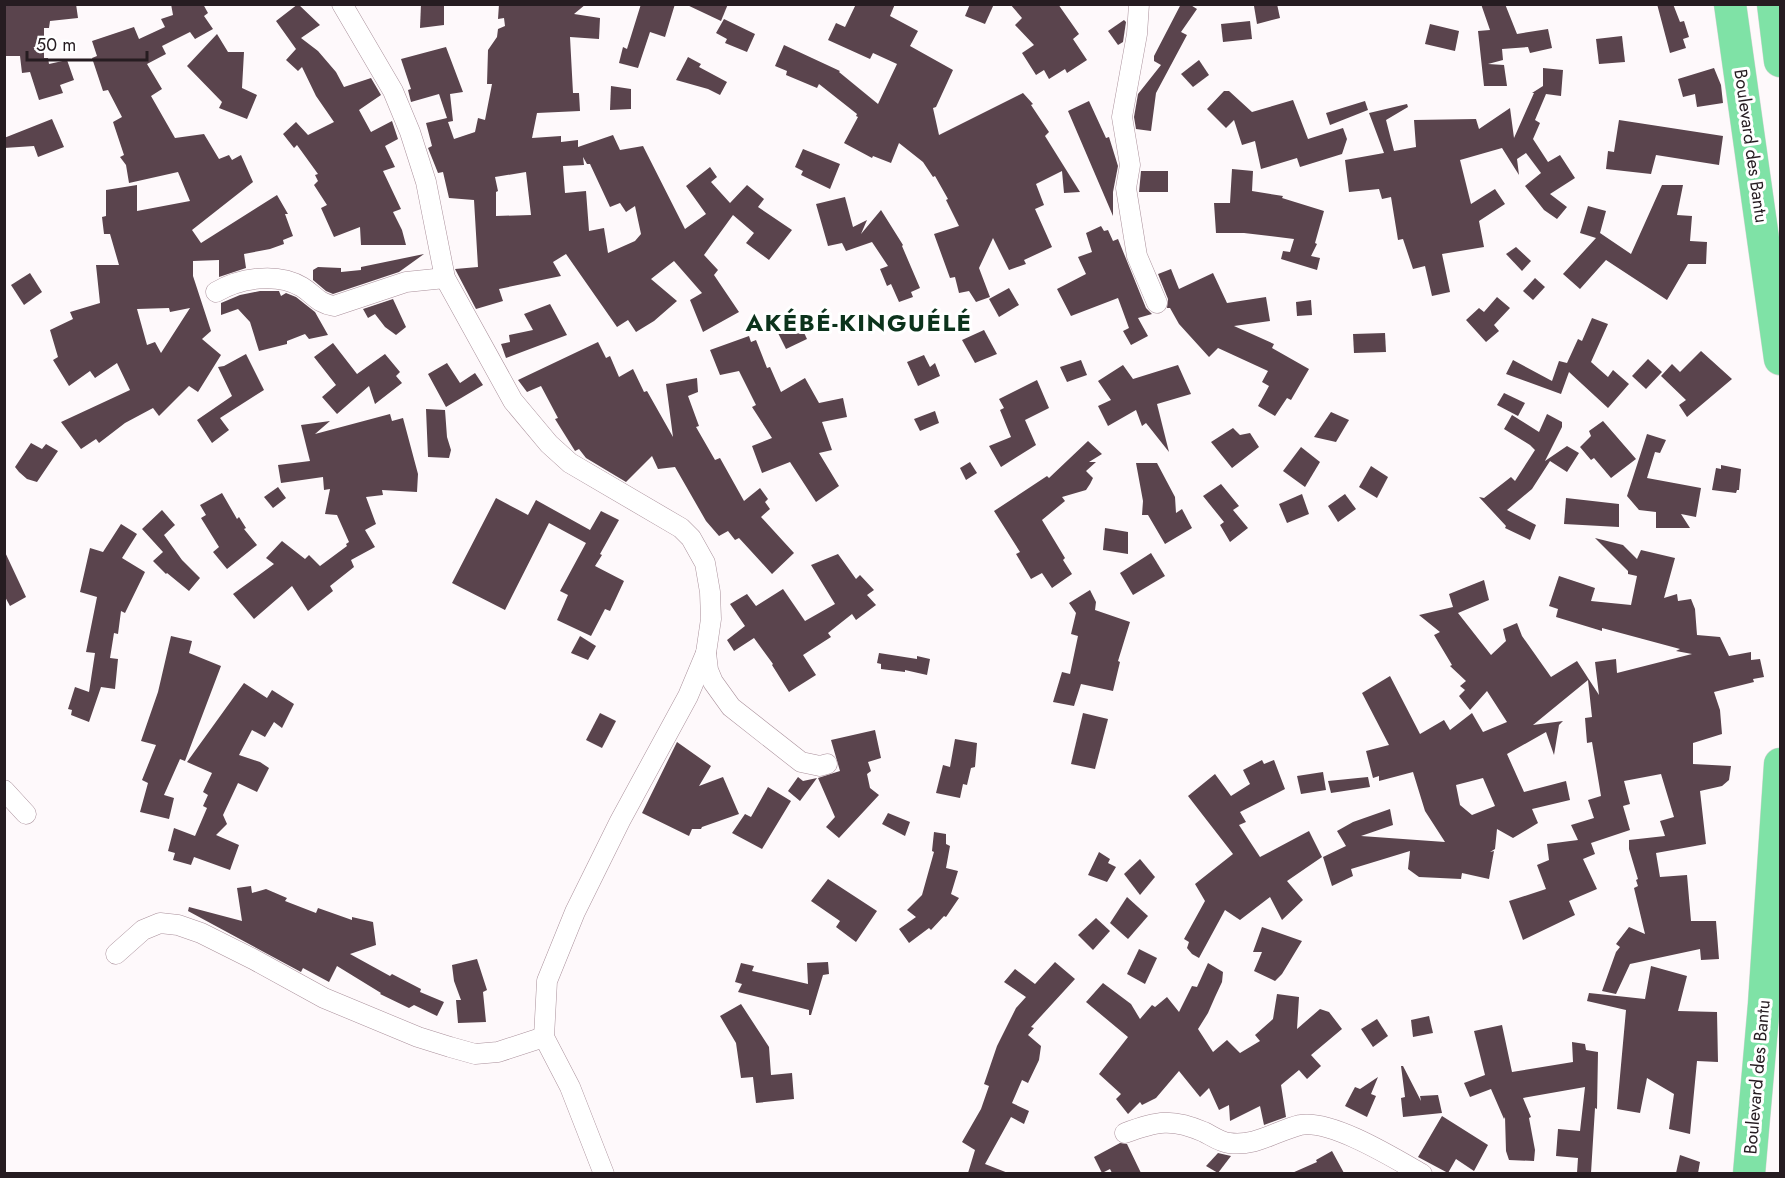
<svg xmlns="http://www.w3.org/2000/svg" width="1785" height="1178" font-family="Jost,sans-serif">
	<rect width="100%" height="100%" fill="#fef9fb"/>
	<g fill="#5a444d" fill-rule="evenodd">
		<polygon points="4,4 76,4 78,18 50,21 49,28 44,28 44,58 48,58 49,64 67,60 74,80 60,85 63,93 39,100 30,72 22,73 20,56 5,56"/>
		<path d="M171,4H203L208,13L204,16L213,29L195,39L190,32L162,46L166,54L147,64L162,89L151,96L175,138L204,134L219,159L229,155L232,160L241,155L253,182L192,230L201,243L277,195L288,214H285L293,236L283,240L284,244L270,249L244,254L246,268L219,277V260L193,261V276L211,331L202,339L221,355L198,392L189,386L159,416L153,408L125,423L99,443L96,439L81,449L61,422L130,390L117,363L95,378L90,371L69,386L53,360L58,357L50,330L73,319L70,312L100,303L96,265H119L110,234H104L102,217L106,216V190L137,185V211L190,201L178,172L129,183L126,165L120,157L124,155L113,122L122,117L108,90L103,91L92,58L97,56L92,41L134,27L139,39L165,27L161,19L173,15ZM169,308L170,312L190,308L161,353L155,342L147,345L137,309Z"/>
		<polygon points="298,4 320,25 301,38 318,51 336,72 344,87 371,78 381,95 359,110 371,132 392,121 398,139 385,146 395,167 383,171 401,209 393,212 402,230 406,245 361,245 360,227 334,237 321,208 327,205 314,185 318,181 315,175 318,174 297,145 294,148 283,134 296,122 308,135 334,122 316,96 302,67 298,71 286,60 296,49 276,21"/>
		<polygon points="421,4 444,4 444,25 420,28"/>
		<path d="M499,4H586L574,14L600,18L599,39L570,37L573,93H579L580,111L537,113L532,138L561,136V142L578,140V147L613,135L620,150L643,146L685,229L706,214L686,186L710,167L717,177L711,182L730,203L747,185L764,199L758,207L792,230L769,260L746,243L754,233L733,215L704,255L718,270L714,275L739,312L703,332L690,300L702,293L674,261L651,279L677,301L654,321L636,332L628,320L617,327L566,254L553,262L561,276L499,289L503,301L476,309L455,269L478,267L474,200L449,198L443,172L438,173L428,148L432,146L426,123L447,118L439,94L411,102L408,90L411,89L401,59L446,47L463,92L450,94L453,121L448,122L454,139L475,132L478,118L485,120L492,84H487L488,50L497,37L498,29L505,26L504,18L498,19ZM583,157L587,164H590L610,207L620,203L626,212L635,206L641,234L635,241L608,253L604,228L589,231L586,191L565,193L563,166L584,165ZM526,172L531,215L496,216V192L498,191L495,177Z"/>
		<polygon points="641,4 675,4 665,37 650,32 638,68 619,63 623,47 627,49"/>
		<polygon points="685,4 728,4 721,21"/>
		<polygon points="856,4 895,4 890,16 918,31 910,46 953,70 936,107 933,108 939,135 1023,93 1033,104 1031,105 1049,132 1045,136 1080,192 1064,193 1062,171 1036,184 1044,205 1035,209 1052,247 1024,260 1026,264 1009,270 993,238 979,268 990,297 976,302 969,291 959,293 955,277 950,278 934,234 959,226 946,200 948,199 935,176 933,177 923,162 899,143 891,163 873,156 872,158 844,143 858,117 856,116 857,114 819,84 817,88 786,75 787,71 775,66 784,45 840,71 839,72 878,104 897,64 873,53 870,59 828,40 836,23 845,27"/>
		<polygon points="970,4 994,4 985,24 965,16"/>
		<polygon points="1010,4 1058,4 1079,34 1073,39 1087,60 1067,73 1065,69 1049,79 1044,70 1036,75 1022,53 1034,45 1015,25 1022,18"/>
		<polygon points="1181,4 1189,4 1197,9 1181,32 1187,35 1156,93 1151,131 1136,129 1134,117 1138,94 1161,65 1154,61 1154,56"/>
		<polygon points="1261,4 1277,4 1280,18 1257,24 1254,6"/>
		<polygon points="1481,4 1505,4 1517,34 1548,29 1552,48 1530,53 1528,47 1502,49 1503,60 1488,64 1504,65 1507,86 1484,86 1478,31 1490,30"/>
		<polygon points="1657,4 1673,4 1680,22 1684,21 1689,37 1683,39 1686,48 1670,53"/>
		<polygon points="724,19 755,34 747,52 725,43 727,39 716,33"/>
		<polygon points="1124,20 1126,22 1123,42 1118,45 1108,31"/>
		<polygon points="1250,21 1252,39 1223,42 1221,24"/>
		<polygon points="1430,24 1459,31 1455,51 1425,44"/>
		<polygon points="217,34 228,52 244,52 242,88 257,95 247,119 219,108 222,102 187,66"/>
		<polygon points="1622,36 1625,62 1599,64 1596,39"/>
		<polygon points="688,57 701,64 699,67 727,82 720,95 708,89 676,80"/>
		<polygon points="1199,60 1209,75 1193,87 1181,74"/>
		<polygon points="1543,68 1563,70 1561,96 1546,94 1535,120 1540,123 1533,139 1548,162 1560,155 1575,178 1550,194 1567,207 1557,219 1544,210 1525,186 1541,173 1526,153 1517,159 1519,175 1502,148 1460,160 1471,204 1495,189 1505,204 1479,221 1484,247 1442,254 1450,292 1432,296 1425,266 1413,269 1403,239 1398,240 1391,197 1382,199 1379,189 1349,192 1345,160 1384,153 1369,113 1407,104 1408,107 1386,120 1394,151 1416,147 1414,120 1476,119 1479,129 1510,108 1514,138 1534,93 1532,93 1543,86"/>
		<polygon points="1714,68 1721,85 1723,103 1697,107 1695,94 1683,97 1678,79"/>
		<polygon points="611,86 631,89 631,109 610,110"/>
		<polygon points="1224,91 1229,91 1252,112 1293,100 1308,139 1343,128 1347,139 1342,154 1300,167 1297,158 1261,169 1255,141 1242,145 1234,120 1226,128 1207,109"/>
		<polygon points="1089,101 1106,138 1109,137 1118,166 1113,192 1113,216 1068,111"/>
		<polygon points="1365,101 1368,110 1330,125 1326,113"/>
		<polygon points="52,119 64,147 38,157 34,146 4,148 4,138"/>
		<polygon points="1619,120 1723,136 1719,165 1656,155 1651,174 1606,169 1608,151 1614,152"/>
		<polygon points="803,149 840,164 830,189 801,175 803,171 795,167"/>
		<polygon points="1232,169 1253,171 1252,191 1283,196 1282,198 1324,211 1315,243 1317,244 1311,256 1320,258 1317,270 1281,259 1283,251 1290,252 1294,239 1244,233 1216,233 1214,203 1230,203"/>
		<polygon points="1141,171 1168,171 1168,192 1139,192"/>
		<polygon points="1662,185 1683,185 1677,215 1692,216 1690,241 1707,242 1706,264 1688,264 1667,300 1606,260 1580,289 1563,274 1596,238 1580,233 1588,206 1606,211 1600,233 1631,254"/>
		<polygon points="845,197 853,227 867,220 861,234 881,210 903,245 902,246 920,288 911,292 913,297 899,302 891,284 887,286 880,269 888,266 872,242 846,251 842,243 828,246 816,204"/>
		<polygon points="1101,226 1104,231 1108,230 1113,241 1118,239 1146,308 1152,314 1138,318 1148,336 1131,345 1123,331 1129,328 1118,298 1071,316 1057,289 1086,274 1078,257 1092,252 1086,233"/>
		<polygon points="1516,247 1531,261 1522,271 1506,254"/>
		<polygon points="424,254 399,272 333,294 326,291 313,280 313,270 318,267 341,268 341,272 361,270 361,267"/>
		<polygon points="1171,269 1179,289 1213,273 1227,303 1266,297 1270,321 1234,326 1274,344 1272,348 1309,369 1291,400 1287,398 1275,416 1258,406 1269,386 1262,382 1268,371 1218,348 1209,357 1179,324 1170,308 1167,308 1168,299 1158,274"/>
		<polygon points="30,273 42,292 24,305 11,285"/>
		<polygon points="1535,278 1545,287 1533,300 1523,291"/>
		<polygon points="1009,288 1019,305 999,317 989,299"/>
		<polygon points="260,291 279,291 281,296 286,293 296,297 315,312 328,335 309,339 305,334 287,341 287,344 259,351 250,322 238,309 221,315 221,303 240,295"/>
		<polygon points="1497,297 1510,308 1494,325 1499,331 1486,342 1466,320 1479,308 1484,312"/>
		<polygon points="393,299 406,327 396,335 385,327 375,314 368,318 363,309"/>
		<polygon points="1311,300 1312,315 1297,316 1296,302"/>
		<polygon points="550,304 567,335 506,358 501,344 510,342 509,335 533,330 524,314"/>
		<polygon points="1592,318 1608,324 1591,362 1608,377 1613,370 1629,384 1608,408 1569,372 1561,394 1506,374 1513,360 1552,381 1559,361 1567,363 1578,339 1582,341"/>
		<polygon points="798,320 807,339 786,349 777,331"/>
		<polygon points="984,330 997,354 975,363 962,340"/>
		<polygon points="1385,333 1386,352 1354,353 1353,334"/>
		<polygon points="749,336 751,342 756,340 767,368 770,367 781,392 805,378 819,403 843,398 847,417 822,422 832,450 819,453 839,486 816,502 790,462 762,473 752,446 772,438 752,407 756,405 739,371 720,375 710,350"/>
		<polygon points="598,342 606,358 610,356 619,377 633,369 644,392 647,391 673,437 666,384 697,378 698,392 688,396 699,426 696,427 715,460 720,458 744,501 760,488 768,499 765,502 770,509 761,517 794,553 772,574 739,538 735,540 728,531 719,536 706,521 675,467 658,469 652,456 626,482 586,458 579,449 575,451 555,419 558,418 541,386 527,392 518,380"/>
		<polygon points="333,343 357,374 385,354 400,372 396,376 402,383 375,404 369,386 337,414 322,397 336,385 314,357"/>
		<polygon points="1701,351 1732,379 1687,417 1679,405 1686,400 1661,376 1672,364 1680,372"/>
		<polygon points="246,354 264,390 220,418 229,430 212,443 197,420 232,396 218,367 224,366"/>
		<polygon points="924,355 930,367 935,363 940,376 918,386 907,362"/>
		<polygon points="1648,359 1662,372 1646,389 1632,376"/>
		<polygon points="1081,360 1087,375 1067,382 1060,367"/>
		<polygon points="447,363 460,383 475,373 483,385 446,407 428,374"/>
		<polygon points="1123,365 1133,379 1178,365 1191,394 1157,404 1169,452 1146,423 1142,426 1136,410 1108,426 1098,406 1111,400 1098,381"/>
		<polygon points="1037,380 1049,408 1025,420 1036,445 1001,467 989,446 1011,437 1000,410 1004,408 999,399"/>
		<polygon points="1504,393 1525,403 1518,416 1497,405"/>
		<polygon points="426,409 445,410 447,437 451,450 449,458 428,457"/>
		<polygon points="935,411 939,423 920,431 914,419"/>
		<polygon points="1331,412 1349,420 1336,442 1314,437"/>
		<polygon points="390,414 392,421 403,418 418,474 417,492 382,490 383,495 366,497 376,524 365,530 375,547 351,560 354,567 330,586 333,591 308,611 292,586 254,619 233,594 274,564 266,558 282,541 305,559 309,555 320,566 347,546 346,544 349,542 337,515 325,514 330,489 324,490 323,477 281,483 278,465 310,461 301,425 330,421 315,434"/>
		<polygon points="1547,414 1562,422 1562,427 1545,461 1567,446 1579,453 1567,472 1550,461 1532,489 1507,510 1536,525 1530,540 1505,528 1506,526 1479,497 1484,498 1511,477 1515,481 1535,450 1530,445 1504,429 1512,415 1539,432"/>
		<polygon points="1603,421 1636,459 1611,478 1594,458 1591,460 1580,447 1591,436 1589,431"/>
		<polygon points="1233,428 1240,435 1250,433 1259,447 1232,468 1211,442"/>
		<polygon points="1647,434 1666,440 1660,453 1655,452 1647,478 1701,488 1696,517 1681,514 1690,528 1656,528 1656,512 1639,510 1627,496"/>
		<polygon points="1088,441 1102,454 1089,462 1096,462 1086,471 1093,478 1090,484 1086,490 1062,497 1065,501 1042,520 1065,558 1063,560 1072,574 1052,588 1042,573 1031,579 1016,554 1020,552 994,511 1047,476 1049,478"/>
		<polygon points="31,443 42,449 46,444 58,451 37,482 27,479 19,472 15,467"/>
		<polygon points="1301,447 1320,462 1305,487 1283,471"/>
		<polygon points="970,462 977,473 966,480 960,468"/>
		<polygon points="1136,463 1157,463 1175,497 1176,513 1182,509 1192,528 1165,544 1148,515 1142,515 1143,501"/>
		<polygon points="1721,465 1741,469 1739,490 1737,490 1736,493 1712,490 1716,468 1721,469"/>
		<polygon points="1371,466 1388,477 1377,498 1359,487"/>
		<polygon points="1221,484 1239,506 1233,510 1248,528 1230,542 1220,525 1224,522 1203,496"/>
		<polygon points="278,487 286,498 273,508 264,497"/>
		<polygon points="222,493 237,519 239,517 246,528 244,529 257,545 227,569 213,552 219,547 201,518 206,515 200,505"/>
		<polygon points="1302,494 1309,514 1287,523 1279,504"/>
		<polygon points="1345,494 1356,509 1338,522 1328,506"/>
		<polygon points="496,498 528,515 536,500 590,530 601,511 619,520 600,554 602,555 595,566 624,581 610,611 605,609 591,636 557,620 568,595 560,591 586,543 549,523 505,610 452,583"/>
		<polygon points="1566,498 1619,504 1619,527 1564,524"/>
		<polygon points="162,510 175,525 164,535 182,560 200,578 189,591 167,573 166,574 153,561 163,552 142,529"/>
		<polygon points="121,524 137,534 122,558 145,572 125,613 121,611 118,634 114,633 110,658 118,659 115,689 101,687 89,722 71,715 72,710 68,709 75,687 89,692 95,653 86,652 97,597 80,592 90,548 103,552"/>
		<polygon points="1105,528 1128,532 1128,554 1103,550"/>
		<path d="M1595,538L1623,545L1637,559L1641,550L1675,558L1664,598L1677,594L1678,601L1691,599L1695,609L1697,635L1720,637L1729,656L1751,652V660L1760,659L1764,677L1753,679L1754,682L1714,692L1720,710L1722,734L1693,743V764L1731,766L1729,780L1722,786L1700,791L1706,844L1656,853L1660,877L1687,875L1691,921H1716L1719,959L1701,960L1700,949L1630,964L1616,994L1602,991L1616,952L1620,947L1616,944L1629,927L1645,934L1634,888L1638,886L1636,880L1638,879L1629,849V840L1665,836L1660,821L1674,817L1661,774L1624,781L1630,804L1623,806L1630,830L1591,843L1595,854L1583,859L1597,889L1569,901L1575,915L1523,940L1509,901L1546,889L1537,865L1549,860L1547,844L1578,840L1571,825L1594,818L1588,800L1601,796L1592,742L1587,743L1585,718L1592,717L1588,680L1533,725L1563,721L1559,725L1554,755L1546,732L1507,754L1524,792L1566,781L1570,800L1532,809L1538,823L1513,838L1497,829L1495,849L1490,852L1494,851L1489,879L1462,873L1461,879L1419,877L1408,869L1410,851L1351,869L1353,876L1332,886L1323,857L1346,846L1337,831L1353,822L1390,809L1393,825L1361,836L1445,842L1425,811L1413,772L1379,781V776L1373,778L1366,751L1389,745L1362,693L1390,676L1420,734L1444,720L1450,730L1472,713L1483,732L1507,722L1487,691L1470,710L1459,696L1465,690L1460,686L1466,681L1450,666L1452,665L1434,635L1440,632L1419,615L1453,607L1449,594L1484,580L1489,600L1458,613L1491,655L1506,641L1503,629L1517,623L1522,636L1551,677L1577,661L1599,695L1595,662L1616,659L1617,673L1692,654L1676,651L1680,649L1602,628V631L1556,617L1558,609L1549,606L1559,576L1595,588L1591,601L1631,605L1637,576L1628,574V571ZM1483,778L1495,806L1472,815L1460,805L1456,785Z"/>
		<polygon points="4,550 26,597 10,606 4,595"/>
		<polygon points="1151,553 1165,576 1133,595 1120,573"/>
		<polygon points="838,554 856,579 860,575 874,590 867,595 876,605 856,620 852,614 828,633 831,637 803,655 816,675 789,692 772,665 773,664 754,638 734,651 727,640 745,626 730,604 747,594 756,606 783,589 805,621 835,604 811,565"/>
		<polygon points="1090,590 1096,602 1095,610 1130,622 1118,661 1120,662 1113,691 1081,684 1074,706 1053,702 1062,672 1070,674 1078,636 1071,634 1076,613 1069,603"/>
		<polygon points="171,636 192,641 189,653 221,666 185,761 180,759 164,795 174,798 169,819 140,812 148,783 142,780 156,745 141,741 158,692"/>
		<polygon points="580,636 596,646 588,660 571,653"/>
		<polygon points="879,653 917,659 917,656 930,659 927,675 905,670 905,672 881,669 881,664 877,663"/>
		<polygon points="244,683 267,698 272,690 294,704 282,728 274,722 265,737 252,730 239,755 260,762 269,768 257,792 238,783 223,815 227,824 216,835 239,845 230,870 194,857 191,865 173,860 175,853 168,851 174,828 195,836 207,808 203,806 208,795 203,792 212,773 187,762"/>
		<polygon points="600,713 616,721 602,748 586,740"/>
		<polygon points="1083,713 1108,719 1095,769 1071,764"/>
		<polygon points="875,730 881,758 868,762 871,771 867,774 870,788 879,795 839,838 826,827 835,817 818,778 840,771 831,740"/>
		<polygon points="955,739 977,743 975,767 971,768 967,785 963,784 960,798 936,793 943,765 950,767"/>
		<polygon points="677,742 711,766 699,786 723,777 739,814 702,827 701,829 692,829 689,836 642,813"/>
		<polygon points="1262,760 1264,764 1274,760 1285,789 1240,812 1246,822 1239,825 1260,857 1309,831 1322,857 1287,881 1303,900 1282,920 1270,897 1240,920 1225,910 1199,958 1192,954 1187,948 1189,942 1184,939 1205,901 1195,884 1233,854 1188,796 1215,774 1231,796 1250,784 1243,770"/>
		<polygon points="1323,772 1326,790 1301,794 1297,776"/>
		<polygon points="798,777 803,781 817,778 800,801 788,791"/>
		<polygon points="1368,777 1370,787 1331,793 1328,781"/>
		<polygon points="768,787 791,801 762,849 732,833 745,814 751,817"/>
		<polygon points="888,813 910,822 905,836 882,824"/>
		<polygon points="934,832 946,834 946,844 950,846 946,868 958,871 951,894 959,898 946,917 944,916 931,930 929,928 909,943 899,929 916,917 907,910 922,895 934,852 932,851"/>
		<polygon points="1099,852 1110,859 1108,863 1116,867 1107,882 1088,875"/>
		<polygon points="1140,859 1155,877 1140,895 1124,874"/>
		<polygon points="828,879 877,911 856,942 836,927 840,921 811,901"/>
		<polygon points="251,886 252,893 266,889 287,898 285,901 316,913 318,908 352,920 352,917 373,922 376,945 350,954 390,976 392,974 421,989 420,992 444,1002 437,1016 414,1005 409,1008 380,994 381,993 337,966 329,982 303,968 301,972 188,911 189,907 242,921 237,888"/>
		<polygon points="1127,897 1148,916 1128,939 1110,923"/>
		<polygon points="1096,918 1110,931 1093,950 1078,935"/>
		<polygon points="1262,927 1302,941 1282,974 1275,981 1254,971 1262,952 1253,952"/>
		<polygon points="1139,949 1157,958 1145,984 1127,974"/>
		<polygon points="477,959 487,990 483,992 486,1022 458,1023 456,1000 461,1000 454,981 452,965"/>
		<polygon points="828,962 829,974 823,975 811,1015 809,1015 809,1010 738,992 742,984 735,982 741,963 754,966 752,971 808,984 807,963"/>
		<polygon points="1055,962 1075,979 1031,1027 1034,1028 1028,1035 1041,1046 1039,1060 1028,1083 1022,1080 1012,1103 1029,1111 1024,1124 1011,1117 985,1164 1008,1173 968,1173 975,1150 962,1142 981,1109 989,1086 984,1084 997,1046 1016,1008 1026,997 1004,982 1015,969 1035,984"/>
		<polygon points="1208,963 1223,972 1222,982 1215,997 1208,1013 1198,1029 1213,1052 1227,1040 1240,1053 1260,1041 1255,1035 1273,1019 1277,994 1299,997 1297,1029 1320,1009 1329,1012 1342,1029 1311,1055 1321,1066 1307,1079 1299,1070 1281,1085 1286,1117 1264,1125 1260,1106 1230,1121 1229,1105 1219,1110 1209,1088 1200,1097 1179,1071 1156,1098 1142,1105 1140,1102 1128,1114 1116,1099 1121,1094 1099,1074 1128,1037 1086,1002 1103,983 1131,1004 1140,1019 1152,1005 1155,1007 1167,997 1179,1012 1192,986 1197,987"/>
		<polygon points="1651,966 1687,976 1678,1011 1717,1012 1718,1062 1697,1061 1690,1134 1669,1129 1674,1094 1647,1078 1640,1113 1617,1109 1626,1010 1587,1001 1589,993 1645,999"/>
		<polygon points="741,1004 769,1047 771,1075 792,1073 794,1099 756,1103 753,1077 741,1078 736,1043 720,1016"/>
		<polygon points="1429,1016 1433,1033 1413,1037 1411,1020"/>
		<polygon points="1377,1019 1388,1036 1373,1047 1361,1029"/>
		<polygon points="1502,1025 1512,1072 1573,1062 1572,1042 1585,1044 1586,1050 1598,1052 1597,1109 1595,1108 1591,1173 1577,1173 1578,1158 1556,1156 1558,1129 1580,1131 1585,1087 1523,1098 1531,1117 1529,1118 1535,1150 1534,1161 1509,1160 1506,1151 1505,1117 1504,1119 1491,1089 1470,1097 1464,1083 1485,1075 1474,1031"/>
		<polygon points="1401,1066 1403,1066 1421,1101 1420,1096 1438,1095 1442,1113 1403,1117 1401,1098 1405,1097"/>
		<polygon points="1378,1077 1371,1094 1376,1096 1367,1117 1345,1106 1355,1087 1360,1089"/>
		<polygon points="1442,1116 1488,1145 1474,1171 1456,1159 1448,1173 1418,1157"/>
		<polygon points="1120,1143 1127,1144 1141,1173 1112,1173 1110,1169 1102,1173 1094,1157"/>
		<polygon points="1332,1151 1344,1173 1292,1173 1317,1162 1316,1160"/>
		<polygon points="1218,1153 1231,1156 1218,1173 1206,1166"/>
		<polygon points="1680,1155 1700,1162 1698,1173 1676,1173"/>
	</g>
	<g fill="none" stroke-linecap="round" stroke-linejoin="round">
		<g stroke="#aa909b" stroke-width="21">
			<g id="minor">
				<polyline points="342,4 393,91 410,132 426,182 445,278 513,401 549,444 570,463 681,528 691,538 705,563 710,592 711,619 706,653 688,696 620,821 575,912 547,981 544,1037 570,1087 604,1174"/>
				<polyline points="1139,4 1137,34 1122,117 1130,165 1126,188 1137,256 1157,303"/>
				<path d="M216,292C240,278 277,272 302,287C315,295 317,303 334,306L406,282L445,278"/>
				<polyline points="706,653 708,670 713,682 731,707 801,762 820,766 827,764"/>
				<polyline points="4,790 26,814"/>
				<polyline points="116,954 143,930 160,923 178,925 201,933 253,959 324,998 418,1037 450,1047 475,1054 498,1052 544,1037"/>
				<path d="M1125,1133C1157,1121 1172,1118 1204,1132C1212,1136 1220,1142 1229,1143C1255,1147 1276,1131 1300,1125C1331,1119 1394,1158 1422,1174"/>
			</g>
		</g>
		<g stroke="#d8d6d7" stroke-width="33">
			<g id="trunk">
				<polyline points="1730,4 1780,359"/>
				<polyline points="1773,4 1780,61"/>
				<polyline points="1749,1174 1764,1004 1780,764"/>
			</g>
		</g>
		<use href="#minor" stroke="#fff" stroke-width="20"/>
		<use href="#trunk" stroke="#7fe2a6" stroke-width="32"/>
	</g>
	<g text-anchor="middle" dominant-baseline="central" stroke-width="6" stroke-linejoin="round" paint-order="stroke">
		<g font-size="18" fill="#261c21" stroke="#fff">
			<text transform="translate(1751 146) rotate(82)">Boulevard des Bantu</text>
			<text transform="translate(1757 1077) rotate(-85)">Boulevard des Bantu</text>
		</g>
		<g font-size="24" font-weight="bold" letter-spacing="1.5" fill="#0c331c" stroke="#fff">
			<text x="859" y="322">AKÉBÉ-KINGUÉLÉ</text>
		</g>
	</g>
	<rect width="1785" height="1178" fill="none" stroke="#261c21" stroke-width="12"/>
	<path d="M27 51v9h120v-9" fill="none" stroke="#261c21" stroke-width="3"/>
	<text x="36" y="51" font-size="18" fill="#261c21" stroke="#ffffff" stroke-width="4.5" paint-order="stroke">50 m</text>
</svg>
